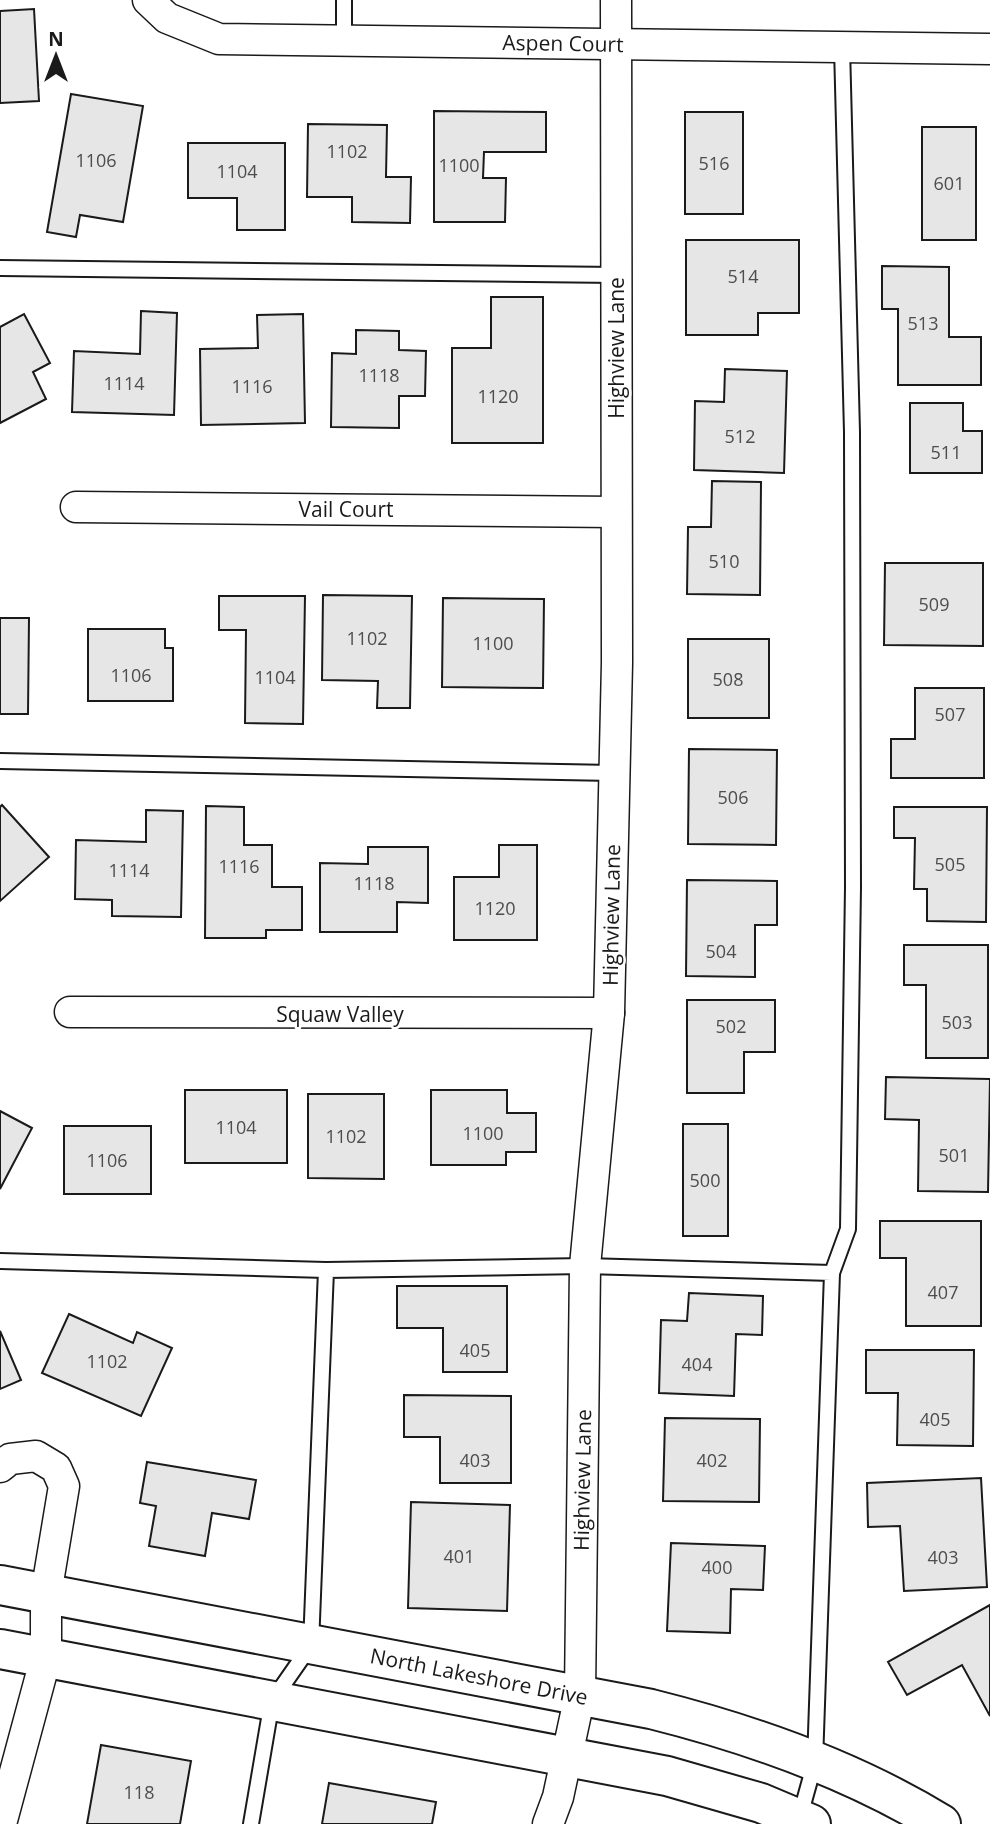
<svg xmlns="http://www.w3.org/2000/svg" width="990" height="1824" font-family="'Open Sans',sans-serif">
	<rect width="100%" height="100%" fill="#fff"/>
	<g fill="#e6e6e6" stroke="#1a1a1a" stroke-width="2">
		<polygon points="34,9 39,101 0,103 0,11"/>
		<polygon points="71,94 143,106 123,222 80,215 76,237 47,232"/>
		<polygon points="434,111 546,112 546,152 484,152 483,178 506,178 505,222 434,222"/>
		<rect x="685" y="112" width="58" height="102"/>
		<polygon points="308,124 387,125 386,177 411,177 410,223 352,222 352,197 307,197"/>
		<rect x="922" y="127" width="54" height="113"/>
		<polygon points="188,143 285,143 285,230 237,230 237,198 188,198"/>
		<polygon points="686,240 799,240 799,313 758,313 758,335 686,335"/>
		<polygon points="882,266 949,267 949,337 981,337 981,385 898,385 898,309 882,309"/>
		<polygon points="491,297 543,297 543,443 452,443 452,348 491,348"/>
		<polygon points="141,311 177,313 174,415 72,412 74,351 140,354"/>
		<polygon points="24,314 50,363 33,372 46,399 0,423 0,327"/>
		<polygon points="303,314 305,423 201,425 200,349 258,348 257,315"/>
		<polygon points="356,330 399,331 399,350 426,351 425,396 399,396 399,428 331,427 332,353 356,354"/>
		<polygon points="725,369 787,371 784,473 694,470 695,401 724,402"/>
		<polygon points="910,403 963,403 963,431 982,431 982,473 910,473"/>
		<polygon points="712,481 761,482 760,595 687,594 688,527 711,527"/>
		<polygon points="885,563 983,563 983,646 884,645"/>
		<polygon points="323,595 412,596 410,708 377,708 378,681 322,680"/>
		<polygon points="219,596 305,596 303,724 245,723 246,630 219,630"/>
		<polygon points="443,598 544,599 543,688 442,687"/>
		<polygon points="0,618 29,618 28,714 0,714"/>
		<polygon points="88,629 165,629 165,648 173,648 173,701 88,701"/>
		<rect x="688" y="639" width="81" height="79"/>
		<polygon points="915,688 984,688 984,778 891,778 891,739 915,739"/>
		<polygon points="689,749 777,750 776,845 688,844"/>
		<polygon points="2,805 49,857 0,901 0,807"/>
		<polygon points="206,806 244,807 244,845 272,845 272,887 302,887 302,930 266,930 266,938 205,938"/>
		<polygon points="894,807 987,807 986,922 927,921 927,889 914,889 915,838 894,838"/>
		<polygon points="146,810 183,811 181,917 112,916 112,900 75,899 76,840 146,842"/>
		<polygon points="499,845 537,845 537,940 454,940 454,877 499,877"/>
		<polygon points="368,847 428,847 428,903 397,902 397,932 320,932 320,863 368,864"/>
		<polygon points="687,880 777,881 777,925 755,925 755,977 686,976"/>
		<polygon points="904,945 988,945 988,1058 926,1058 926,985 904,985"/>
		<polygon points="687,1000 775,1000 775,1052 744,1052 744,1093 687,1093"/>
		<polygon points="886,1077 990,1079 988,1192 918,1191 919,1120 885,1119"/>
		<rect x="185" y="1090" width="102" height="73"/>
		<polygon points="431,1090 507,1090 507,1113 536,1113 536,1152 506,1152 506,1165 431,1165"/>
		<polygon points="308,1094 384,1094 384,1179 308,1178"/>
		<polygon points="0,1111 32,1128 0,1189"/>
		<rect x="683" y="1124" width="45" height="112"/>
		<rect x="64" y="1126" width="87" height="68"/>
		<polygon points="880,1221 981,1221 981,1326 906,1326 906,1258 880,1258"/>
		<polygon points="397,1286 507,1286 507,1372 443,1372 443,1328 397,1328"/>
		<polygon points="689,1293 763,1296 762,1335 736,1334 734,1396 659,1393 661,1320 687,1321"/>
		<polygon points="69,1314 133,1343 137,1332 172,1348 141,1416 42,1373"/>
		<polygon points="0,1331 21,1380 0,1389"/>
		<polygon points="866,1350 974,1350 973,1446 897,1445 898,1393 866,1393"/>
		<polygon points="404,1395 511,1396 511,1483 440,1483 440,1437 404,1437"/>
		<polygon points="665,1418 760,1419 759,1502 663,1501"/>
		<polygon points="147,1462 256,1480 249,1519 212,1513 205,1556 149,1546 156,1506 140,1503"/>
		<polygon points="981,1478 987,1587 904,1591 900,1526 868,1527 867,1483"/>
		<polygon points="411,1502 510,1505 507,1611 408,1608"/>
		<polygon points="671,1543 765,1546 763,1590 731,1589 730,1633 667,1631"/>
		<polygon points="990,1605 990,1716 962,1665 907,1695 888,1662"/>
		<polygon points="101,1745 191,1761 180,1824 87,1824"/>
		<polygon points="329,1783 436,1802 432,1824 322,1824"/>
	</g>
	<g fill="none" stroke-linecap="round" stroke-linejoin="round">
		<g stroke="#1a1a1a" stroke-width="18">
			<g id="lane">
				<polyline points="344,0 344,41"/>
				<polyline points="0,268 617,275"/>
				<polyline points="0,761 613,773"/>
				<polyline points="0,1261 326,1270"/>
				<polyline points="832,1273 848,1229 853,887 852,432 842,47"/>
				<polyline points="251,1824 272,1701 311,1645 326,1270 585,1266 832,1273 815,1762 800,1816"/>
			</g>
		</g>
		<g stroke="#1a1a1a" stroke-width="33">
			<g id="street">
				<polyline points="148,0 167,18 219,39 990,49"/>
				<polyline points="76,507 616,512"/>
				<polyline points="70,1012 609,1013"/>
				<polyline points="0,1467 10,1459 36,1456 56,1468 64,1486 46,1594 46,1657 1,1824"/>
				<polyline points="548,1824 558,1797 580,1695 585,1266 609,1013 617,663 616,0"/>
			</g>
		</g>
		<g stroke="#1a1a1a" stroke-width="42">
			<g id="secondary">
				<path d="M0,1585L651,1709C751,1734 853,1770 941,1824"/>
				<polyline points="0,1649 667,1776 761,1803 811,1824"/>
			</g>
		</g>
		<use href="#lane" stroke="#fff" stroke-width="14"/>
		<use href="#street" stroke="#fff" stroke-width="30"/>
		<use href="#secondary" stroke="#fff" stroke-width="38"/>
	</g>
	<g text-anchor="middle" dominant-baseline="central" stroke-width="5" stroke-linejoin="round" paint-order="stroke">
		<g font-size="18" fill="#4d4d4d">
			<text x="347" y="151">1102</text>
			<text x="96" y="160">1106</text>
			<text x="714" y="163">516</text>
			<text x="459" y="165">1100</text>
			<text x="237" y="171">1104</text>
			<text x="949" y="183">601</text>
			<text x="743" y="276">514</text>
			<text x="923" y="323">513</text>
			<text x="379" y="375">1118</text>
			<text x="124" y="383">1114</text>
			<text x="252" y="386">1116</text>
			<text x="498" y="396">1120</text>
			<text x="740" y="436">512</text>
			<text x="946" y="452">511</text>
			<text x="724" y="561">510</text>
			<text x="934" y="604">509</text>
			<text x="367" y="638">1102</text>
			<text x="493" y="643">1100</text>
			<text x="131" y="675">1106</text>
			<text x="275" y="677">1104</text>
			<text x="728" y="679">508</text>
			<text x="950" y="714">507</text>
			<text x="733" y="797">506</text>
			<text x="950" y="864">505</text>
			<text x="239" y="866">1116</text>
			<text x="129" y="870">1114</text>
			<text x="374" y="883">1118</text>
			<text x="495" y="908">1120</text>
			<text x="721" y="951">504</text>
			<text x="957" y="1022">503</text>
			<text x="731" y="1026">502</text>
			<text x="236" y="1127">1104</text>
			<text x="483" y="1133">1100</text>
			<text x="346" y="1136">1102</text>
			<text x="954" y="1155">501</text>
			<text x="107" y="1160">1106</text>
			<text x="705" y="1180">500</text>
			<text x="943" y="1292">407</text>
			<text x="475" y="1350">405</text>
			<text x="107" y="1361">1102</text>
			<text x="697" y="1364">404</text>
			<text x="935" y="1419">405</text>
			<text x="475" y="1460">403</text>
			<text x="712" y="1460">402</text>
			<text x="459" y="1556">401</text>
			<text x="943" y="1557">403</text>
			<text x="717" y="1567">400</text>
			<text x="139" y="1792">118</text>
		</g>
		<g font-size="21" fill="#1a1a1a" stroke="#fff">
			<text transform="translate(563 43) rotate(1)">Aspen Court</text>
			<text transform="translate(616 348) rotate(-90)">Highview Lane</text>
			<text x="346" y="509">Vail Court</text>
			<text transform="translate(611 915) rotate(-89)">Highview Lane</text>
			<text x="340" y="1014">Squaw Valley</text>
			<text transform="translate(582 1480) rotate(-89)">Highview Lane</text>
			<text transform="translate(479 1676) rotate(11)">North Lakeshore Drive</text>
		</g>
	</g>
	<g transform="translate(56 56)" stroke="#ffffff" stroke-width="5" paint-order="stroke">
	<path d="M0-5L12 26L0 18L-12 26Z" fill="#1a1a1a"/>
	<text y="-10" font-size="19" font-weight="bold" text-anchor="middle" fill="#1a1a1a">N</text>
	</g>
</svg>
